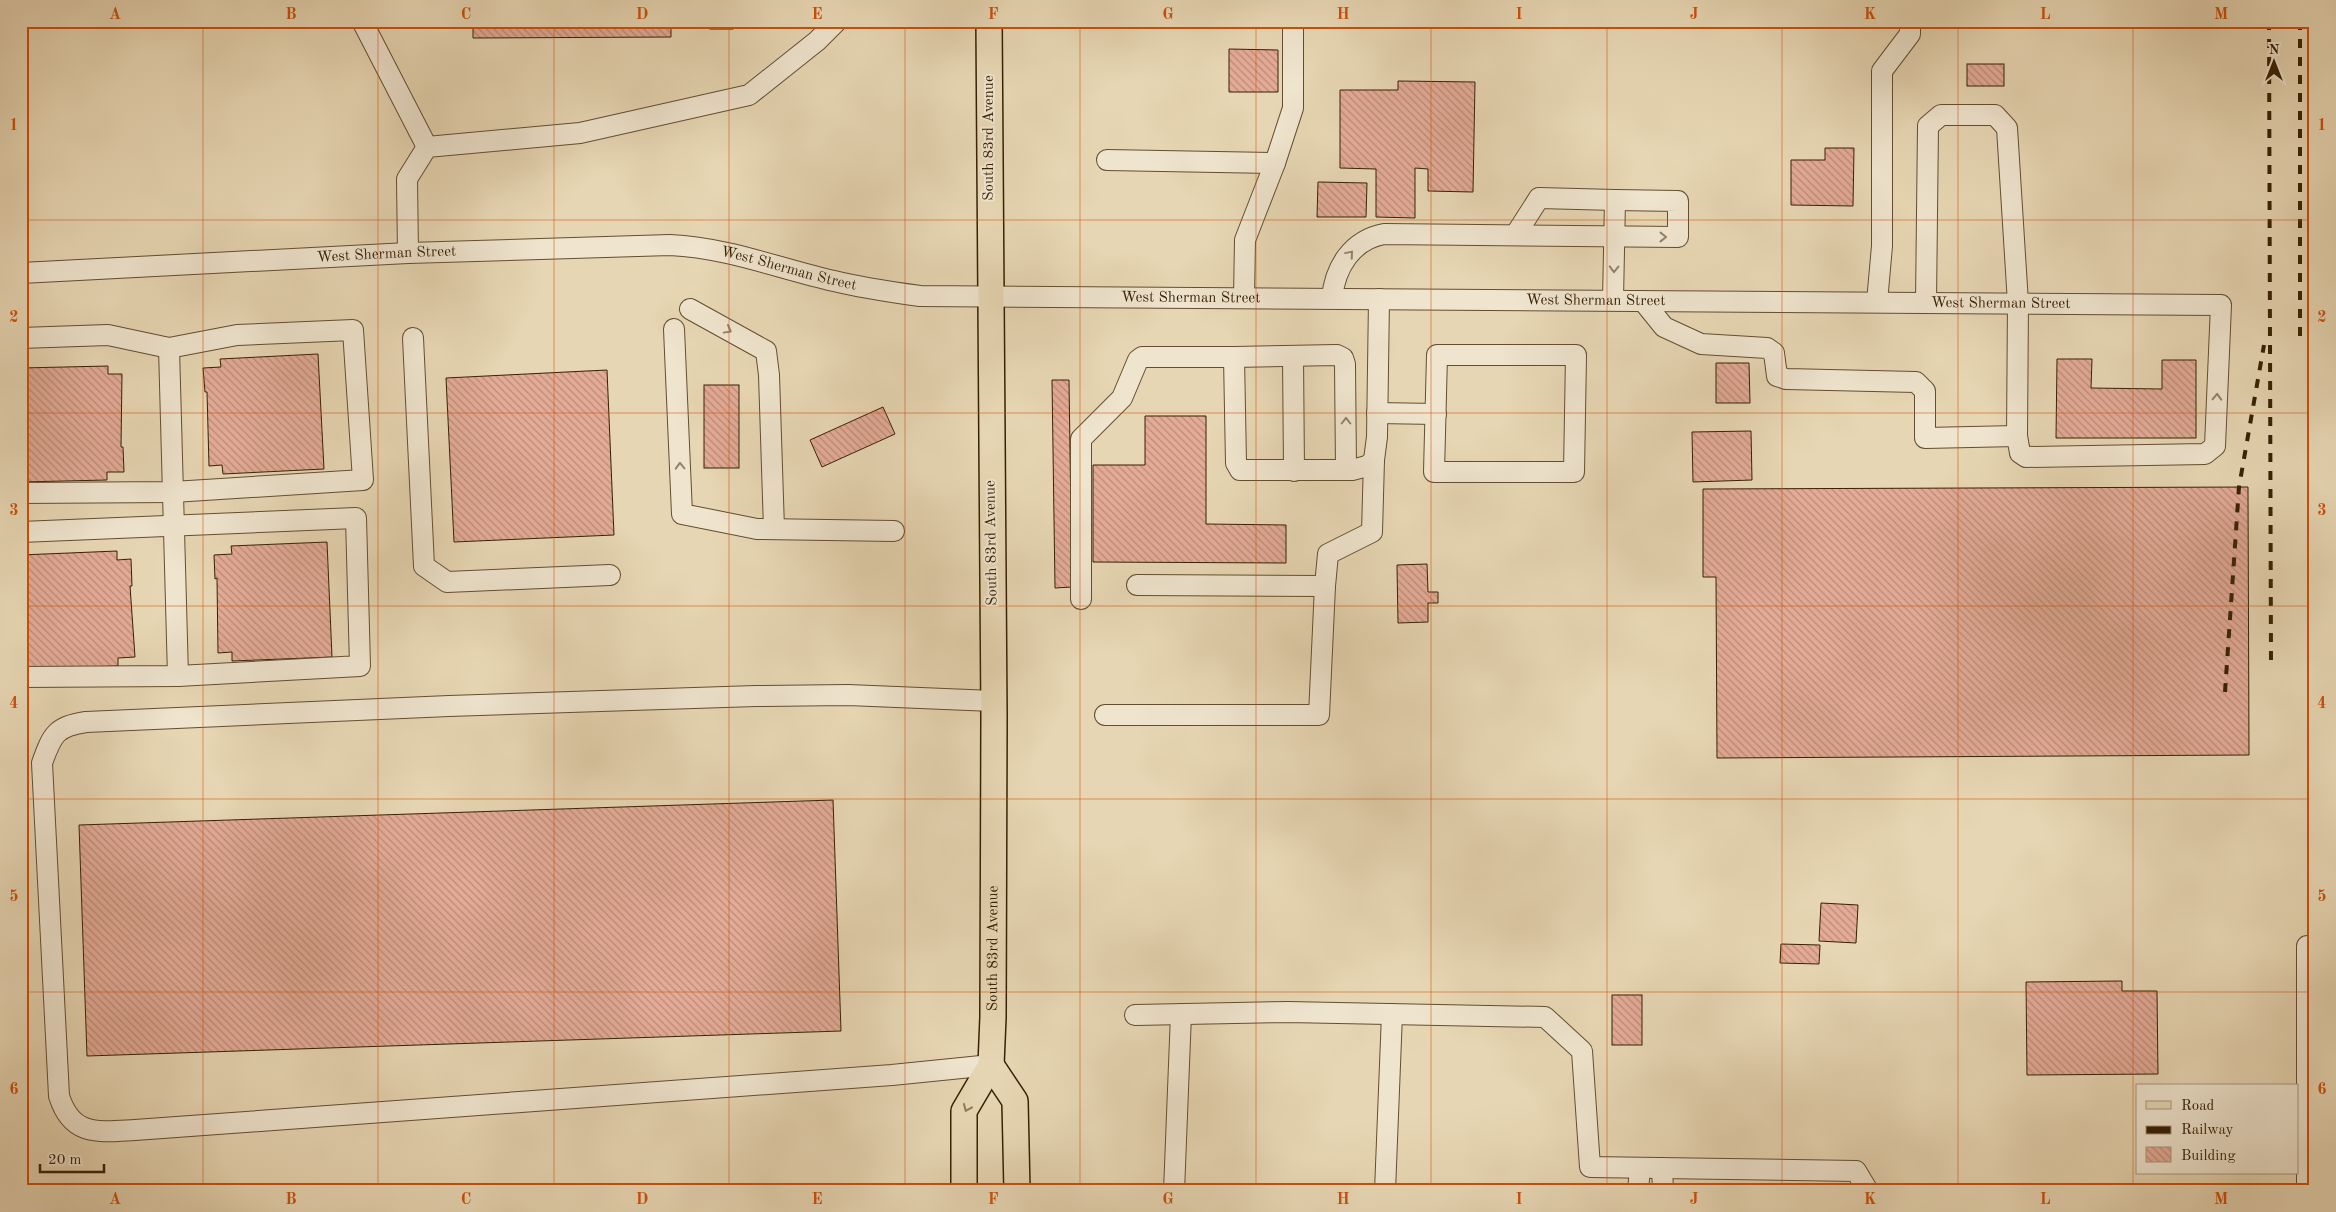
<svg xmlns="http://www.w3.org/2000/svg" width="2336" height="1212" font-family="'Old Standard TT',serif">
	<defs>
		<pattern id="building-back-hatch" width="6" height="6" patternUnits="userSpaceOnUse" patternTransform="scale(1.25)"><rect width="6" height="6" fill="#e4ab97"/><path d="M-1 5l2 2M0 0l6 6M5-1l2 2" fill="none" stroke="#ba8b79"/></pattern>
	</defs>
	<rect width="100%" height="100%" fill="#e7d6b3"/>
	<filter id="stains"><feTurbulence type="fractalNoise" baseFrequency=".004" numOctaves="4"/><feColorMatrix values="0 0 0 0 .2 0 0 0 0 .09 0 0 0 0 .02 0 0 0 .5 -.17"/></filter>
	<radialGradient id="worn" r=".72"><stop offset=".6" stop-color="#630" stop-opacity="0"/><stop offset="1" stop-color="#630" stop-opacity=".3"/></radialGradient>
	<g fill="url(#building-back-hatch)" stroke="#372005">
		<polygon points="473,21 671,21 671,37 473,38"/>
		<rect x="710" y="21" width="23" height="8"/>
		<polygon points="2312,21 2315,21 2315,344 2314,344"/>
		<polygon points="1229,49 1278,50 1278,92 1229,92"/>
		<rect x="1967" y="64" width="37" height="22"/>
		<polygon points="1398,81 1475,82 1473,192 1428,191 1428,169 1415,168 1415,218 1376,217 1376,169 1340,168 1340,90 1398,90"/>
		<polygon points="1825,148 1854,148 1853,206 1791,205 1791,160 1825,160"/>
		<polygon points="1318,182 1367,183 1366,217 1317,217"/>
		<polygon points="318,354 324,469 223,474 222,465 209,466 207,392 205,392 203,368 221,367 220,359"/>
		<polygon points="2057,359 2092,359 2091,388 2162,389 2162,360 2196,360 2196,438 2056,438"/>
		<polygon points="1716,363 1749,363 1750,403 1716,403"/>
		<polygon points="108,366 108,374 122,374 121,447 123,447 124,472 107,472 107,480 21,482 21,368"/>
		<polygon points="607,370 614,535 454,542 446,378"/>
		<polygon points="1052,380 1069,380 1072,587 1055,588"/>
		<rect x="704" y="385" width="35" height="83"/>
		<polygon points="883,407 895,434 822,467 810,440"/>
		<polygon points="1145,416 1206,416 1206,524 1286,525 1286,563 1093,562 1093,465 1145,465"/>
		<polygon points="1751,431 1752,480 1693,482 1692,432"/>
		<polygon points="2248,487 2249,755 1717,758 1716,577 1703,577 1703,489"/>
		<polygon points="327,542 332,657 232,661 232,652 218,653 217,578 215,579 214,555 232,554 231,546"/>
		<polygon points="117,551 117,560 131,559 132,586 130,586 135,657 118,658 118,666 21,669 21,555"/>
		<polygon points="1427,564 1428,592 1438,592 1438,603 1428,603 1428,622 1398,623 1397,565"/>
		<polygon points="833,800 841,1031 87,1056 79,825"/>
		<polygon points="1821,903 1858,905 1856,943 1819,941"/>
		<polygon points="1781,944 1820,945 1819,964 1780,963"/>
		<polygon points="2122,981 2122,991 2157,991 2158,1074 2027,1075 2026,982"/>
		<rect x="1612" y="995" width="30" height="50"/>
	</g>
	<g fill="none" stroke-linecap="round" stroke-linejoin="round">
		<g stroke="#634e30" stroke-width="22">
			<g id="minor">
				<polyline points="362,21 427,147"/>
				<polyline points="1107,160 1275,163"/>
				<polyline points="1516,234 1539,198 1615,200 1613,300"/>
				<polyline points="408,253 407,179 427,147 580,133 749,95 817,41 837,21"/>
				<path id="s1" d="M21,273L408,253L670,245C729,248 777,268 834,281C862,288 891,292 920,296L2221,305L2215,446L2205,454L2026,457L2020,453L2017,436"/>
				<polyline points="1244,298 1245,240 1275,163 1293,108 1293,21"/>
				<path d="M1332,298C1335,267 1352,240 1384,234L1678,237V201L1615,200"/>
				<polyline points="1643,301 1664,327 1701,344 1767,348 1774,353 1777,376 1786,379 1916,382 1925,391 1925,438 2017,436 2018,303 2007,128 1995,115 1941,115 1928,126 1926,303"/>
				<polyline points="1877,302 1882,246 1882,71 1910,34 1910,21"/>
				<polyline points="690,309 766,351 769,375 774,529"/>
				<polyline points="674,329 682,514 757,529 894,531"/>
				<polyline points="21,338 108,335 169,348 237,335 353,330 363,480 173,492 21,493"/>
				<polyline points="413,338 424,566 447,582 610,575"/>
				<polyline points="169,348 178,676"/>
				<polygon points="1437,355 1576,355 1574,472 1434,472"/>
				<polyline points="1293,356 1294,471"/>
				<polyline points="1234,357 1337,355 1343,358 1345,364 1346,470"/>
				<polyline points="1377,413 1436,414"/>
				<polyline points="21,532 356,518 360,666 178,676 21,677"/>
				<polyline points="1137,585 1325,586 1328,554 1372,532 1374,460"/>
				<polyline points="1081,599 1081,439 1122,398 1138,360 1142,357 1234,357 1236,463 1240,470 1352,470 1367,466 1374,460 1377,437 1379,299"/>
				<polyline points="1105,715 1319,715 1325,586"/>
				<polyline points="1135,1015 1288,1012 1545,1017 1582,1051 1590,1167 1856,1171 1868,1191"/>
				<path d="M991,1065L892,1075L135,1130C98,1132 72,1137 59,1096L42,763C52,735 56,726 86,722L449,706L756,696L848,695L993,701"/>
				<polyline points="1662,1168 1663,1191"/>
				<polyline points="1174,1191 1181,1014"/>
				<polyline points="1385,1191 1392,1014"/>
				<polyline points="1638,1191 1640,1168"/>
				<polyline points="2307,1191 2307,946 2315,946"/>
			</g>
		</g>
		<g stroke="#372005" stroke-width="28">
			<g id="major">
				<polyline points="991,1065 1015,1101 1017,1191"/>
				<path id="s2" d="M964,1191V1111L991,1065L993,1017L994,717L989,21"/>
			</g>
		</g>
		<use href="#minor" stroke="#efe4ce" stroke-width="20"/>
		<use href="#major" stroke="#e7d6b3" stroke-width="25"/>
		<g stroke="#372005" stroke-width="4" stroke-dasharray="9 9" stroke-linecap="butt">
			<polyline points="2269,21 2271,662"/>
			<polyline points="2300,21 2300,343"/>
			<polyline points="2225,692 2239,487 2264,345"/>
		</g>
	</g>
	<defs><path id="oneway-chevron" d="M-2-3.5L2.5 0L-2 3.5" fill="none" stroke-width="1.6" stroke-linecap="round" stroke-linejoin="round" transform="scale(1.25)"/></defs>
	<g stroke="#93826a">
		<use href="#oneway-chevron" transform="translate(1663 237)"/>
		<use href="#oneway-chevron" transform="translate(1350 254) rotate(-50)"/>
		<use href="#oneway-chevron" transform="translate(1614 269) rotate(91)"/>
		<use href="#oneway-chevron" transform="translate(728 330) rotate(29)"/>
		<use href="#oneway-chevron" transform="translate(2217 397) rotate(-88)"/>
		<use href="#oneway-chevron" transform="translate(1346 421) rotate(-90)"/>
		<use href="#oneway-chevron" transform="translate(680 466) rotate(-92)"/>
	</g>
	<use stroke="#8f7b5c" href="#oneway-chevron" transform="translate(967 1108) rotate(113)"/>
	<path fill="none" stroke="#cd500b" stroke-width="1" stroke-opacity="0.55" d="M203,21V1191M378,21V1191M554,21V1191M729,21V1191M905,21V1191M1080,21V1191M1256,21V1191M1431,21V1191M1607,21V1191M1782,21V1191M1958,21V1191M2133,21V1191M21,220H2315M21,413H2315M21,606H2315M21,799H2315M21,992H2315"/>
	<g text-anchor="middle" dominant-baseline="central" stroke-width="4" stroke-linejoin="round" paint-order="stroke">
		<g font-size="15" fill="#372005" stroke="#efe4ce">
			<text transform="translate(989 138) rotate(-90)">South 83rd Avenue</text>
			<text stroke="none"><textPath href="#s1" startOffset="366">West Sherman Street</textPath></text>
			<text stroke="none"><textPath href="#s1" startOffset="771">West Sherman Street</textPath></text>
			<text stroke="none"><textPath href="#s1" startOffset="1176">West Sherman Street</textPath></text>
			<text stroke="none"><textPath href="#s1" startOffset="1581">West Sherman Street</textPath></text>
			<text stroke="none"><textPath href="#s1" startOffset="1986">West Sherman Street</textPath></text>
			<text transform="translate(992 543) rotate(-91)">South 83rd Avenue</text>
			<text stroke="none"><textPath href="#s2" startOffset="250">South 83rd Avenue</textPath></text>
		</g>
	</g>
	<rect width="2336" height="1212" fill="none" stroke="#e7d6b3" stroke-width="55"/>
	<rect x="2136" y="1084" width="162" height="90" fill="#efe4ce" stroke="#a5967e"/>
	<rect x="2146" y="1101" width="25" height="8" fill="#e7d6b3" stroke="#a5967e"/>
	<text x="2181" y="1110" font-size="15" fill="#372005">Road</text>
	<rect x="2146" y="1126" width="25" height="8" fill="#372005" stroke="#a5967e"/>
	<text x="2181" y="1134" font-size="15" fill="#372005">Railway</text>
	<rect x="2146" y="1147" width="25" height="15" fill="url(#building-back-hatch)" stroke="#a5967e"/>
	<text x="2181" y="1160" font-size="15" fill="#372005">Building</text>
	<g transform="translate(2274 62)" stroke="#efe4ce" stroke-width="4" paint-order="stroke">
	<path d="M0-4L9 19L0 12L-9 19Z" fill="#372005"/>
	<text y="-8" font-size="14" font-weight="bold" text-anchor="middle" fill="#372005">N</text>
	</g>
	<path d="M40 1164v8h64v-8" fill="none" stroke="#372005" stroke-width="2.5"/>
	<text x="48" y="1164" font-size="15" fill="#372005" stroke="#efe4ce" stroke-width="4" paint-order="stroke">20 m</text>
	<rect x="28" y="28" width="2280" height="1156" fill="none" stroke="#cd500b" stroke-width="2"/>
	<g font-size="16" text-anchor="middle" font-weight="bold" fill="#cd500b">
		<text x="115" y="19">A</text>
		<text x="291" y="19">B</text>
		<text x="466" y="19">C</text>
		<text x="642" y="19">D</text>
		<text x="817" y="19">E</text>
		<text x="993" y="19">F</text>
		<text x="1168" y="19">G</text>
		<text x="1343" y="19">H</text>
		<text x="1519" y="19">I</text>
		<text x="1694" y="19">J</text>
		<text x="1870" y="19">K</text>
		<text x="2045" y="19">L</text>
		<text x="2221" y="19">M</text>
		<text x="14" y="130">1</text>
		<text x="2322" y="130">1</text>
		<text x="14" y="322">2</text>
		<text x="2322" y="322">2</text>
		<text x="14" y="515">3</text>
		<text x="2322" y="515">3</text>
		<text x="14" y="708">4</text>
		<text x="2322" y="708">4</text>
		<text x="14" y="901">5</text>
		<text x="2322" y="901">5</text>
		<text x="14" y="1094">6</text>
		<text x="2322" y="1094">6</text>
		<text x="115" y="1204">A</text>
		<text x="291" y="1204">B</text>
		<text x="466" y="1204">C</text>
		<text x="642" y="1204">D</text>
		<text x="817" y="1204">E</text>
		<text x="993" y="1204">F</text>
		<text x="1168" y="1204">G</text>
		<text x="1343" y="1204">H</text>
		<text x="1519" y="1204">I</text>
		<text x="1694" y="1204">J</text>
		<text x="1870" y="1204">K</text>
		<text x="2045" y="1204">L</text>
		<text x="2221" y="1204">M</text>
	</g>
	<rect width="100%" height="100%" filter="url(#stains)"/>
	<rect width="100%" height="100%" fill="url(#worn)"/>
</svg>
